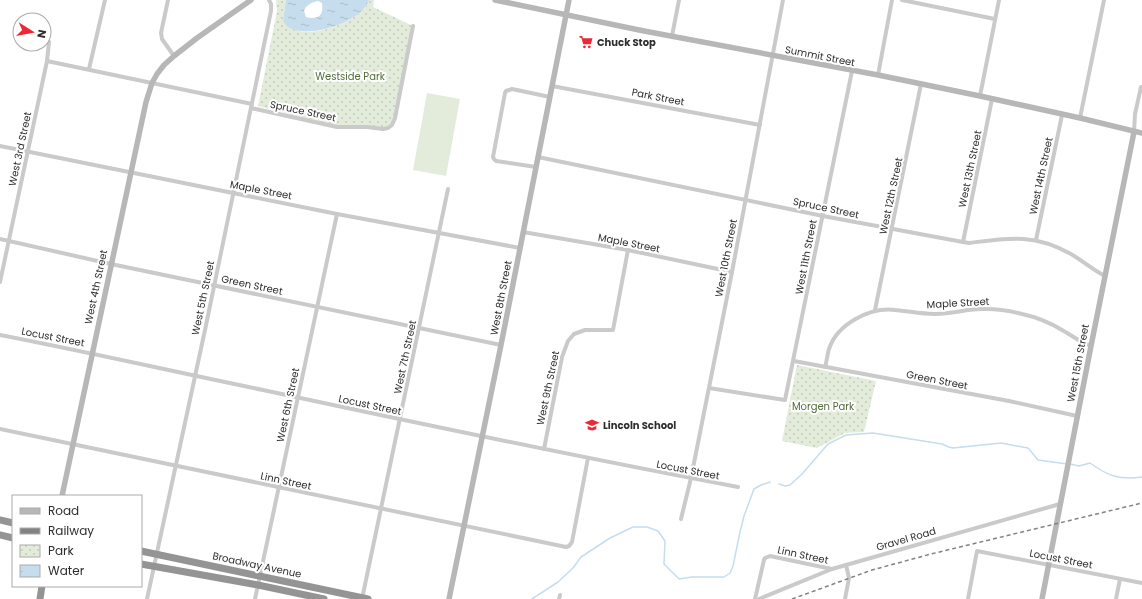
<svg xmlns="http://www.w3.org/2000/svg" width="1142" height="599" font-family="Poppins,sans-serif">
	<defs>
		<pattern id="park-dots" width="8" height="8" patternUnits="userSpaceOnUse"><rect width="8" height="8" fill="#e3ecda"/><path d="M2 2h.1M6 6h.1" fill="none" stroke="#c3cbbb" stroke-width="1.8" stroke-linecap="round"/></pattern>
		<pattern id="water-ripples" width="26" height="14" patternUnits="userSpaceOnUse"><rect width="26" height="14" fill="#c5dded"/><path d="M2 4q2-2 4 0t4 0M15 11q2-2 4 0t4 0" fill="none" stroke="#aabecc"/></pattern>
	</defs>
	<rect width="100%" height="100%" fill="#fff"/>
	<polygon fill="#e3ecda" points="427,93 460,99 446,176 413,170"/>
	<g fill="url(#park-dots)">
		<path d="M276,0H286L283,21C288,24 294,29 299,31C318,36 363,20 369,0H374L373,7L413,26L392,125L383,129L337,127L258,106L277,11Z"/>
		<polygon points="797,365 876,381 864,432 845,433 817,448 782,441"/>
	</g>
	<path fill="url(#water-ripples)" fill-rule="evenodd" d="M286,0H369C362,22 310,39 290,28C287,27 285,24 283,21ZM318,1L322,3C324,16 318,20 306,17L304,11C306,5 312,2 318,1Z"/>
	<g fill="none" stroke-linecap="round" stroke-linejoin="round">
		<g stroke="#c5dded" stroke-width="1.5">
			<path d="M1070,464L1079,466L1090,463C1108,476 1119,480 1142,477"/>
			<polyline points="779,484 785,486 790,485 802,474 828,444 846,435 873,433 942,444 949,447 953,448 1001,443 1028,448 1038,460 1067,464"/>
			<polyline points="532,599 558,582 573,568 581,557 610,538 633,527 647,527 658,531 665,541 664,564 679,579 692,577 724,577 730,573 733,566 740,532 744,516 754,489 761,485 770,482"/>
		</g>
		<g stroke="#cacaca" stroke-width="4">
			<polyline points="168,0 161,33 162,39 174,56"/>
			<polyline points="902,0 995,19"/>
			<polyline points="672,36 679,0"/>
			<polyline points="47,61 252,104"/>
			<polyline points="89,69 105,0"/>
			<polyline points="878,75 892,0"/>
			<polyline points="552,86 760,125"/>
			<polyline points="980,96 999,0"/>
			<polyline points="251,108 337,127 367,127 383,129 388,128 392,125 395,118 413,26"/>
			<polyline points="1080,118 1104,0"/>
			<polyline points="1134,132 1135,114 1141,87"/>
			<polyline points="0,146 337,214 520,248"/>
			<path d="M538,157L823,216L963,242L969,243C1008,238 1034,233 1071,254C1083,261 1093,270 1105,276"/>
			<polyline points="536,167 496,161 494,159 493,157 505,93 506,91 512,89 550,97"/>
			<polyline points="523,232 628,250 732,272"/>
			<polyline points="0,239 111,264 501,345"/>
			<polyline points="1036,240 1062,115"/>
			<polyline points="963,242 992,99"/>
			<polyline points="0,282 47,61 49,42"/>
			<polyline points="875,310 921,84"/>
			<path d="M0,335C88,352 175,372 263,390C421,424 579,457 738,487"/>
			<polyline points="794,361 1009,401 1077,416"/>
			<path d="M825,367C827,361 827,355 829,349C837,324 870,307 895,310C908,311 921,314 934,314C946,314 957,312 968,310C986,308 1004,309 1022,314C1036,317 1049,322 1062,330C1071,335 1080,342 1091,346"/>
			<polyline points="709,388 785,400 852,71"/>
			<polyline points="0,429 566,547 569,546 572,542 588,458"/>
			<polyline points="544,449 562,357 568,341 574,334 585,330 613,330 628,250"/>
			<polyline points="681,519 691,478 732,272 783,0"/>
			<polyline points="147,599 205,330 271,11 271,4 269,0"/>
			<polyline points="255,599 337,214"/>
			<polyline points="362,599 448,189"/>
			<polyline points="559,599 560,595"/>
			<polyline points="755,599 764,560 765,558 770,556 832,569"/>
			<polyline points="759,599 832,569 1060,504"/>
			<polyline points="845,599 849,578 846,565"/>
			<polyline points="968,599 977,551 1142,583"/>
			<polyline points="1116,599 1120,579"/>
		</g>
		<g stroke="#b7b7b7" stroke-width="5.5">
			<polyline points="495,0 644,31 878,75 980,96 1080,118 1142,133"/>
			<polyline points="62,496 146,102 152,83 157,74 164,65 174,56 197,38 251,0"/>
			<polyline points="449,599 501,345 569,0"/>
			<polyline points="1042,599 1091,346 1134,132"/>
		</g>
		<g stroke="#949494" stroke-width="7">
			<polyline points="0,520 13,523"/>
			<polyline points="0,535 13,538"/>
			<polyline points="141,551 368,599"/>
			<polyline points="141,564 258,585 324,599"/>
			<polyline points="40,599 42,586"/>
		</g>
		<polyline stroke="#828282" stroke-width="1.5" stroke-dasharray="4 3" stroke-linecap="butt" points="792,599 872,570 931,554 1142,503"/>
	</g>
	<defs>
		<g id="supermarket-bare" transform="scale(1.08)"><path d="M-6-5.5h2.5l.6 2H6L4.5 2H-2.5L-4.4-4H-6ZM-1.5 3.2a1.3 1.3 0 1 0 .1 0ZM3 3.2a1.3 1.3 0 1 0 .1 0Z" fill="#ec2836" stroke="#fff" stroke-width="2.5" paint-order="stroke"/></g>
		<g id="school-bare" transform="scale(1.08)"><path d="M0-5L7-2L0 1L-7-2ZM-4 1L0 2.5L4 1V4Q0 6-4 4Z" fill="#ec2836" stroke="#fff" stroke-width="2.5" paint-order="stroke"/></g>
	</defs>
	<g fill-rule="evenodd">
		<use href="#supermarket-bare" x="586" y="42"/>
		<use href="#school-bare" x="592" y="425"/>
	</g>
	<g text-anchor="middle" dominant-baseline="central" stroke-width="4" stroke-linejoin="round" paint-order="stroke">
		<g font-size="10" font-weight="bold" fill="#2d2d2d" stroke="#fff" text-anchor="start">
			<text x="597" y="42">Chuck Stop</text>
			<text x="603" y="425">Lincoln School</text>
		</g>
		<g font-size="10" fill="#2d2d2d" stroke="#fff">
			<text transform="translate(820 56) rotate(11)">Summit Street</text>
			<text transform="translate(658 97) rotate(11)">Park Street</text>
			<text transform="translate(303 111) rotate(12)">Spruce Street</text>
			<text transform="translate(20 149) rotate(-78)">West 3rd Street</text>
			<text transform="translate(970 169) rotate(-78)">West 13th Street</text>
			<text transform="translate(1041 176) rotate(-78)">West 14th Street</text>
			<text transform="translate(261 190) rotate(11)">Maple Street</text>
			<text transform="translate(891 196) rotate(-78)">West 12th Street</text>
			<text transform="translate(826 208) rotate(12)">Spruce Street</text>
			<text transform="translate(629 243) rotate(11)">Maple Street</text>
			<text transform="translate(806 257) rotate(-79)">West 11th Street</text>
			<text transform="translate(726 258) rotate(-79)">West 10th Street</text>
			<text transform="translate(252 285) rotate(12)">Green Street</text>
			<text transform="translate(96 287) rotate(-78)">West 4th Street</text>
			<text transform="translate(203 298) rotate(-78)">West 5th Street</text>
			<text transform="translate(501 298) rotate(-79)">West 8th Street</text>
			<text transform="translate(958 303) rotate(-3)">Maple Street</text>
			<text transform="translate(53 337) rotate(11)">Locust Street</text>
			<text transform="translate(405 357) rotate(-78)">West 7th Street</text>
			<text transform="translate(1078 363) rotate(-79)">West 15th Street</text>
			<text transform="translate(937 380) rotate(11)">Green Street</text>
			<text transform="translate(548 388) rotate(-78)">West 9th Street</text>
			<text transform="translate(288 405) rotate(-78)">West 6th Street</text>
			<text transform="translate(370 405) rotate(12)">Locust Street</text>
			<text transform="translate(688 470) rotate(11)">Locust Street</text>
			<text transform="translate(286 481) rotate(12)">Linn Street</text>
			<text transform="translate(906 539) rotate(-16)">Gravel Road</text>
			<text transform="translate(803 555) rotate(12)">Linn Street</text>
			<text transform="translate(1061 559) rotate(11)">Locust Street</text>
			<text transform="translate(257 565) rotate(12)">Broadway Avenue</text>
		</g>
		<g font-size="10" fill="#506b39" stroke="#fff">
			<text x="350" y="76">Westside Park</text>
			<text x="823" y="406">Morgen Park</text>
		</g>
	</g>
	<rect x="12" y="495" width="130" height="92" fill="#ffffff" stroke="#ababab"/>
	<rect x="20" y="508" width="20" height="6" fill="#b7b7b7" stroke="#ababab"/>
	<text x="48" y="515" font-size="12" fill="#2d2d2d">Road</text>
	<rect x="20" y="528" width="20" height="6" fill="#828282" stroke="#ababab"/>
	<text x="48" y="535" font-size="12" fill="#2d2d2d">Railway</text>
	<rect x="20" y="545" width="20" height="12" fill="url(#park-dots)" stroke="#ababab"/>
	<text x="48" y="555" font-size="12" fill="#2d2d2d">Park</text>
	<rect x="20" y="565" width="20" height="12" fill="url(#water-ripples)" stroke="#ababab"/>
	<text x="48" y="575" font-size="12" fill="#2d2d2d">Water</text>
	<g transform="translate(32 32) rotate(101)"><circle r="19" fill="#ffffff" stroke="#ababab"/>
	<path d="M0-3L7 15L0 10L-7 15Z" fill="#ec2836"/>
	<text y="-6" font-size="11" font-weight="bold" text-anchor="middle" fill="#2d2d2d">N</text>
	</g>
</svg>
